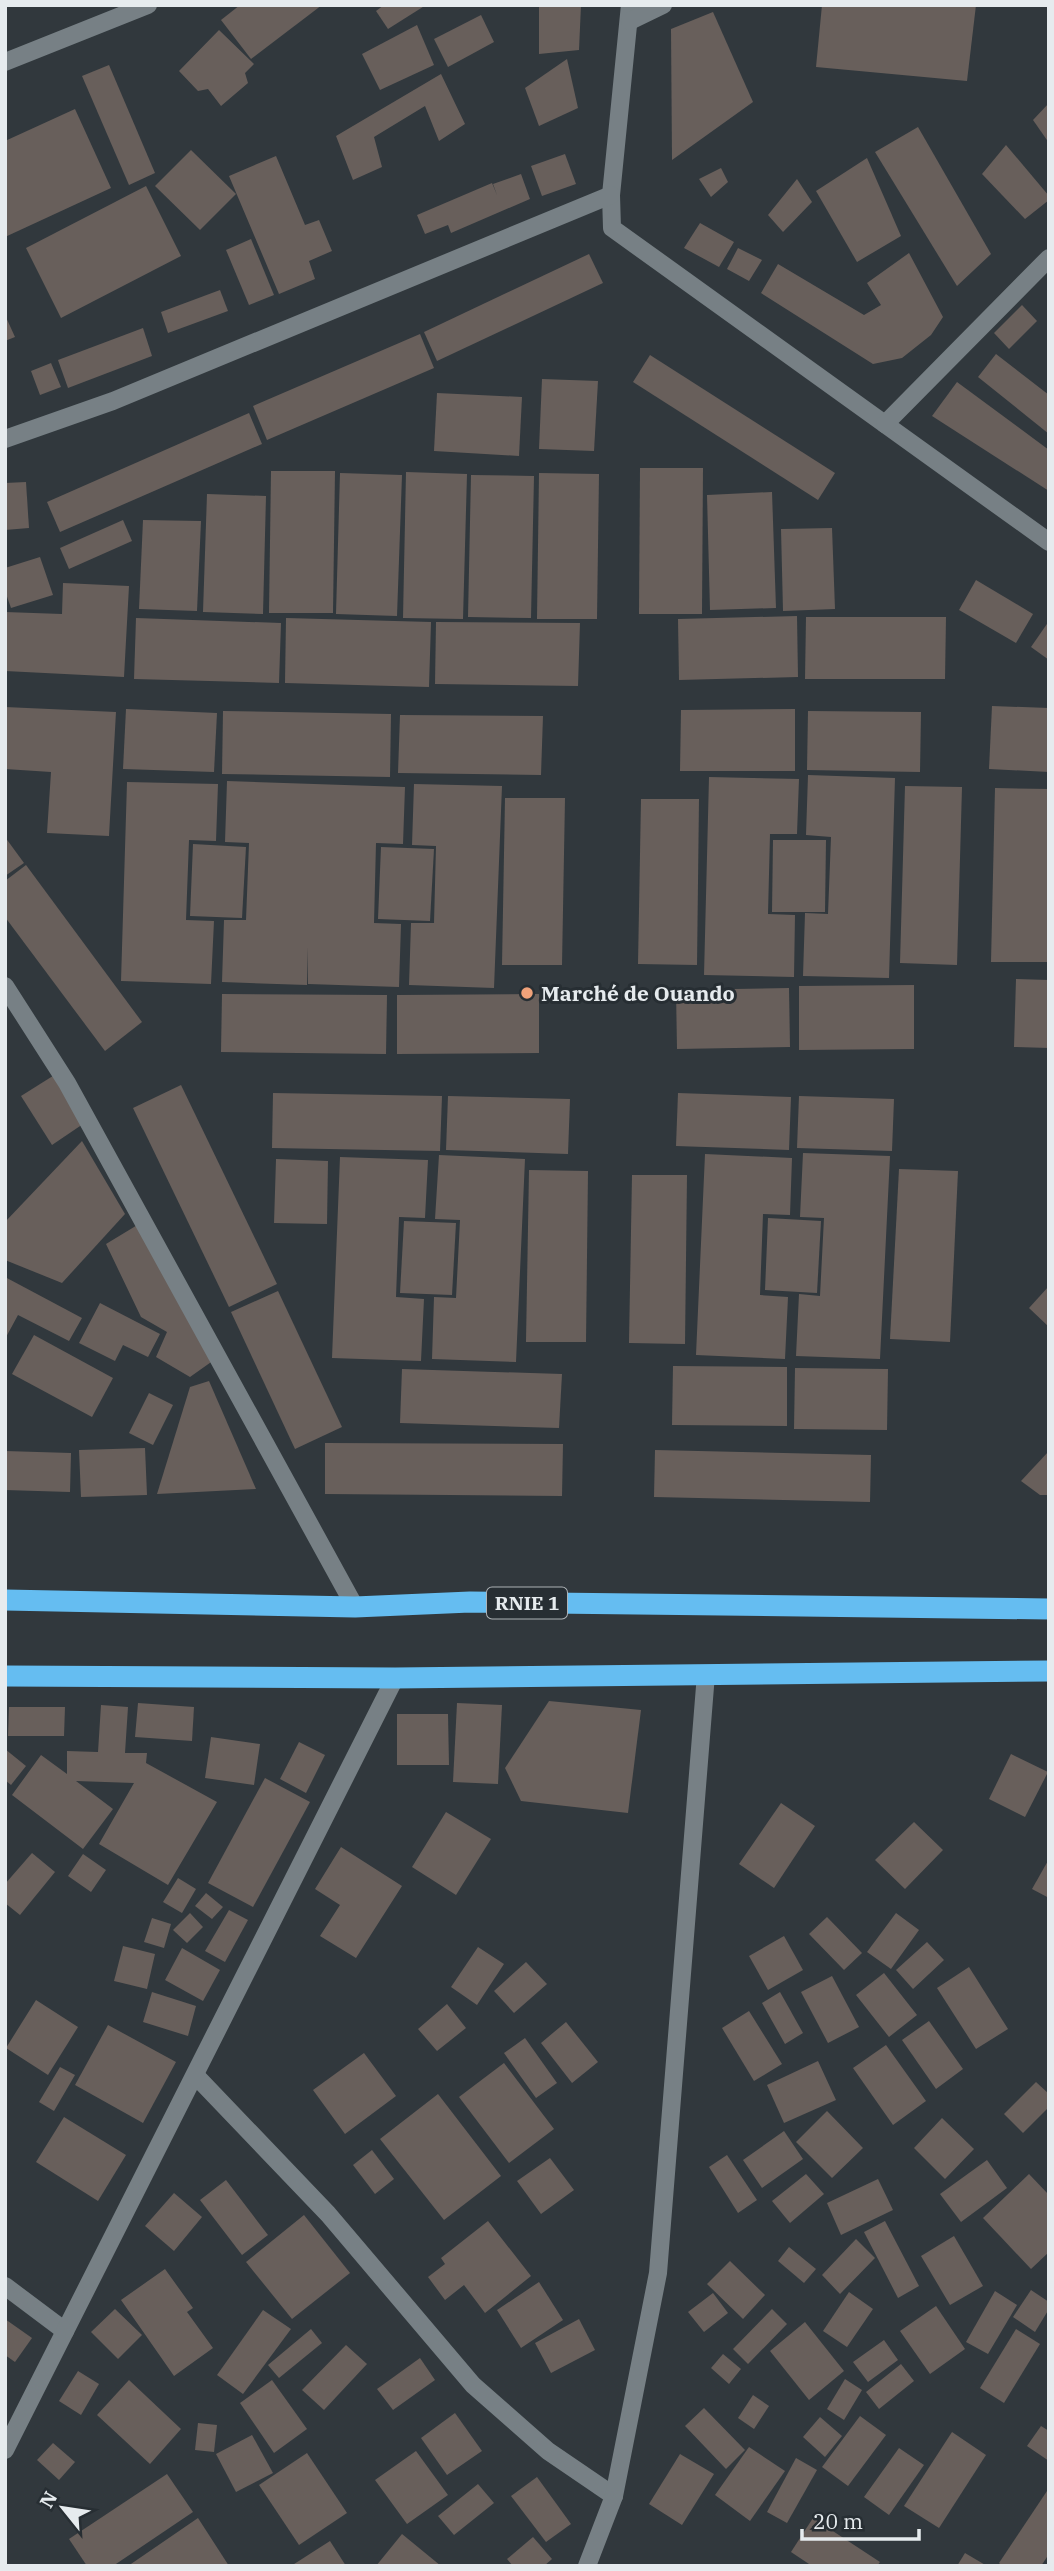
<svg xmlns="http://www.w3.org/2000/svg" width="1054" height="2571" font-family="'IBM Plex Serif',serif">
	<rect width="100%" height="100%" fill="#31383d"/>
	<g fill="#685f5b">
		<polygon points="240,5 322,5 251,59 221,20"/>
		<polygon points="384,5 426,5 388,29 376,11"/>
		<polygon points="539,5 581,5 579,50 539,54"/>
		<polygon points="822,5 976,5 967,81 816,67"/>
		<polygon points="713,12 753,102 672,160 671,29"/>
		<polygon points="481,15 494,42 448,67 434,39"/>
		<polygon points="417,25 434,65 380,90 362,54"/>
		<polygon points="219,30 254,64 245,73 248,83 221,106 208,89 198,91 179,71"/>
		<polygon points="567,59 578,108 539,126 525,88"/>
		<polygon points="109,65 155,173 129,185 82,76"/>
		<polygon points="441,74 465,124 439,141 425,106 374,137 382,167 353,180 336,136"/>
		<polygon points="1049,103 1049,143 1033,120"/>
		<polygon points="75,109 111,188 5,237 5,141"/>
		<polygon points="918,127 991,254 957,286 875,152"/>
		<polygon points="1006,145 1049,196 1049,200 1025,219 982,174"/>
		<polygon points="191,150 236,194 200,230 155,186"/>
		<polygon points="565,154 576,184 542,196 531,166"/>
		<polygon points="276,156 305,225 319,220 332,251 309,261 315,279 279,294 229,176"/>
		<polygon points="867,158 901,236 857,262 816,191"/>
		<polygon points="721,168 728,182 711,197 699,179"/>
		<polygon points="521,174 530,199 451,233 448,225 425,234 417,215 492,183 497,195 493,184"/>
		<polygon points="797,179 812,202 783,232 768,215"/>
		<polygon points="146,186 181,256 61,318 26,248"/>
		<polygon points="700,223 734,242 719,267 684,248"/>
		<polygon points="251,239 274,295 249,305 226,250"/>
		<polygon points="738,248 762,260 749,281 727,269"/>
		<polygon points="909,253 943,317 931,335 902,358 873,364 761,293 778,264 864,315 881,305 867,283"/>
		<polygon points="589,254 603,283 437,361 424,332"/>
		<polygon points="220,290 228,311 168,333 161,312"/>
		<polygon points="1022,305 1037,321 1009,349 994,333"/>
		<polygon points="5,315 15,337 5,341"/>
		<polygon points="143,328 152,356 68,388 58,360"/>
		<polygon points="420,334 434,368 267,440 253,406"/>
		<polygon points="996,354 1049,395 1049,434 978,377"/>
		<polygon points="650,355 835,473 818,500 633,382"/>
		<polygon points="51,363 61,387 40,395 31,371"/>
		<polygon points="542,379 598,381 594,451 539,449"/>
		<polygon points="957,382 1049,450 1049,491 932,416"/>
		<polygon points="437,393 522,397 519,456 434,451"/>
		<polygon points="249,413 262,444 60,532 47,502"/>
		<polygon points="640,468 703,468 702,614 639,614"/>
		<polygon points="271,471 335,471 333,613 269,613"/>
		<polygon points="406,472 467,474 463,619 403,618"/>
		<polygon points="340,473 402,475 397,616 336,614"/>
		<polygon points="539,473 599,474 597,619 537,619"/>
		<polygon points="471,475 534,476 531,618 468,617"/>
		<polygon points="26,482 29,528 5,530 5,483"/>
		<polygon points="772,492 776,608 710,610 707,495"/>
		<polygon points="207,494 266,496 263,614 203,612"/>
		<polygon points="123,520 132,541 69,569 60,548"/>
		<polygon points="143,520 201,521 197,611 139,609"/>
		<polygon points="832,528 835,609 783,611 781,529"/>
		<polygon points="40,557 53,595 11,608 5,591 5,568"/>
		<polygon points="976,580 1033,614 1016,643 959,610"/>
		<polygon points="63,583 129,586 124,677 5,671 5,612 62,614"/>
		<polygon points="797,616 798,677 679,680 678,619"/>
		<polygon points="806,617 946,617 945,679 805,679"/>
		<polygon points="136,618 281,623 279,683 134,679"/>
		<polygon points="286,618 431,622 429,687 285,683"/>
		<polygon points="1049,621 1049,660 1031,647"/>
		<polygon points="436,622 580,623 578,686 435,684"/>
		<polygon points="992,706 1049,708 1049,772 989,769"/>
		<polygon points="5,707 116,712 109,836 47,833 51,772 5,769"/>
		<polygon points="126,709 217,713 214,772 123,769"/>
		<polygon points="795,709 795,771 680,771 681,710"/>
		<polygon points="223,711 391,714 390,777 222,774"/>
		<polygon points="808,711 921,712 920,772 807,770"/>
		<polygon points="400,715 543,716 541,775 398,773"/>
		<polygon points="808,775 895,778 889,978 803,976 805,913 828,914 831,837 806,835"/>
		<polygon points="709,777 799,779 797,834 770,834 768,914 795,915 794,977 704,975"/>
		<polygon points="227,781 405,787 403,844 376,843 374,923 401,924 399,987 308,984 308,947 307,985 222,982 224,920 246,920 249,843 225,842"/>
		<polygon points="127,782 218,784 216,841 189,840 186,920 214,921 211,984 121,981"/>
		<polygon points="414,784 502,786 494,988 409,985 411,923 434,923 436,846 412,845"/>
		<polygon points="905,786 962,787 957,965 900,963"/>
		<polygon points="995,788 1049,789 1049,962 991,962"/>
		<polygon points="505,798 565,798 562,965 502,965"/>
		<polygon points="641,799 699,799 697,965 638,964"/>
		<polygon points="5,837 24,863 5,876"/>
		<polygon points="773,840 826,840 825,912 772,912"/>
		<polygon points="193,844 246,847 242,918 190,916"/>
		<polygon points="381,847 434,849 430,921 378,919"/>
		<polygon points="26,865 142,1022 105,1051 5,917 5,881"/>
		<polygon points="1016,979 1049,980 1049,1048 1014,1047"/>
		<polygon points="914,985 914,1049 799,1050 799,986"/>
		<polygon points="789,988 790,1047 677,1049 676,990"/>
		<polygon points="222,994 387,995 386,1054 221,1052"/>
		<polygon points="539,994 539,1053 397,1054 397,995"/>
		<polygon points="56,1074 86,1122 52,1145 21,1096"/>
		<polygon points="181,1085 277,1284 229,1307 133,1108"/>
		<polygon points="273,1093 442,1096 440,1151 272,1148"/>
		<polygon points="678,1093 791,1097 789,1150 676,1146"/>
		<polygon points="448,1096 570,1099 568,1154 446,1150"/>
		<polygon points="799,1096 894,1099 892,1151 797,1148"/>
		<polygon points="82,1141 125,1214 62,1283 5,1260 5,1222"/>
		<polygon points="803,1153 890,1156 880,1359 796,1356 799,1294 820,1296 824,1218 800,1217"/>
		<polygon points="705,1154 792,1158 790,1215 763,1214 760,1295 788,1297 785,1359 696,1355"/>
		<polygon points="439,1155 525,1159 516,1362 432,1359 434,1297 456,1298 460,1220 435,1219"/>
		<polygon points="340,1157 428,1160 425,1218 399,1217 396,1297 424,1299 421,1361 332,1358"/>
		<polygon points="276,1159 328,1161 327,1224 274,1223"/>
		<polygon points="899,1169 958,1171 950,1342 890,1339"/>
		<polygon points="529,1170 588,1171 586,1342 526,1342"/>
		<polygon points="632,1175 687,1175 685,1344 629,1343"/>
		<polygon points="768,1218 821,1221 817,1293 765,1290"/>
		<polygon points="404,1221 456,1223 452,1295 400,1293"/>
		<polygon points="139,1224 214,1360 190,1377 156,1357 167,1332 141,1317 106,1244"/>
		<polygon points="5,1277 82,1318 69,1341 18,1315 5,1339"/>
		<polygon points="1049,1286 1049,1327 1029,1308"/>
		<polygon points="278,1291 342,1427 295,1449 231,1312"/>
		<polygon points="100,1303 160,1334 148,1357 123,1345 115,1361 79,1343"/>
		<polygon points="34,1335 113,1378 92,1417 12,1374"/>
		<polygon points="673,1366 787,1367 787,1426 672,1425"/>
		<polygon points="795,1368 888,1369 887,1430 794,1429"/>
		<polygon points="402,1369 562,1374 559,1428 400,1423"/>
		<polygon points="209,1381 256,1489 157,1494 190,1387"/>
		<polygon points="149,1393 173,1405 153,1445 129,1433"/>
		<polygon points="325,1443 563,1444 562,1496 325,1494"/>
		<polygon points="145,1448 147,1495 81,1497 79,1450"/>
		<polygon points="655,1450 871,1455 870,1502 654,1497"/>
		<polygon points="5,1451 71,1453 70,1492 5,1490"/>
		<polygon points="1049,1451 1049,1495 1040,1495 1021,1481"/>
		<polygon points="549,1701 641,1710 628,1813 521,1801 505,1768"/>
		<polygon points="138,1703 194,1707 192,1741 135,1737"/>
		<polygon points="457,1703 502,1705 498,1784 453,1782"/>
		<polygon points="101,1705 128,1707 125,1753 147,1753 146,1763 217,1802 168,1885 99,1844 134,1783 76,1781 113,1809 83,1849 12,1795 41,1755 67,1774 67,1751 98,1752"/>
		<polygon points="9,1707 65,1707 64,1736 8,1736"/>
		<polygon points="397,1714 448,1714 449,1765 397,1765"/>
		<polygon points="211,1737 260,1744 254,1785 205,1778"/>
		<polygon points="299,1742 325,1755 306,1793 280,1779"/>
		<polygon points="5,1749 26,1766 11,1785 5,1780"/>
		<polygon points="1011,1754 1048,1772 1025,1817 989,1799"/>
		<polygon points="265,1778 310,1802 253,1907 208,1883"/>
		<polygon points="781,1803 815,1826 774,1888 739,1864"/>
		<polygon points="446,1812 491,1839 456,1895 412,1867"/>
		<polygon points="914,1822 943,1850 905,1889 875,1860"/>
		<polygon points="341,1847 402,1886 356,1958 320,1936 340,1905 315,1889"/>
		<polygon points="32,1853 55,1872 20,1915 5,1903 5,1884"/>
		<polygon points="83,1854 106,1870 91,1892 68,1876"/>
		<polygon points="1049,1859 1049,1898 1032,1889"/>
		<polygon points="178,1878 196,1889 182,1913 163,1902"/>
		<polygon points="206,1893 223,1907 212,1919 195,1906"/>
		<polygon points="229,1910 248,1920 225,1962 205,1951"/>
		<polygon points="190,1913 203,1927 187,1943 173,1930"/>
		<polygon points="896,1913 919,1930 891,1969 867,1952"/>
		<polygon points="827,1917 862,1953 844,1970 809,1934"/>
		<polygon points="152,1918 171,1924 164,1948 144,1942"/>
		<polygon points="784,1936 803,1970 768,1990 749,1956"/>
		<polygon points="927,1942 944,1960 913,1989 896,1970"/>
		<polygon points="123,1946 155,1954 147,1989 114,1981"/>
		<polygon points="478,1947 504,1964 477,2005 451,1987"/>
		<polygon points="182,1948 220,1970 203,2001 165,1980"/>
		<polygon points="526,1962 547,1984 514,2013 494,1991"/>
		<polygon points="969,1967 1008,2029 976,2049 937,1988"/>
		<polygon points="884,1973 917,2015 889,2037 856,1995"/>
		<polygon points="832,1976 859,2027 828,2043 801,1992"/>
		<polygon points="152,1992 196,2006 188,2036 143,2022"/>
		<polygon points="780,1992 803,2033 785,2044 762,2003"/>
		<polygon points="36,2000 78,2027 48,2075 6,2048"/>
		<polygon points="447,2004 466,2028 437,2051 418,2029"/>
		<polygon points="749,2011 782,2064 754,2081 722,2028"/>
		<polygon points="929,2021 963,2069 936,2089 902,2040"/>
		<polygon points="566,2022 598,2062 572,2083 541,2043"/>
		<polygon points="108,2025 176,2062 143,2123 75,2085"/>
		<polygon points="525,2038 557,2083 536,2098 504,2053"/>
		<polygon points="886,2045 926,2101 893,2125 853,2068"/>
		<polygon points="364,2053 396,2096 345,2134 313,2090"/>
		<polygon points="818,2061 836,2100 784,2123 767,2085"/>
		<polygon points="504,2063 554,2129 509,2163 459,2097"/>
		<polygon points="60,2067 75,2075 54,2111 39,2102"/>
		<polygon points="1036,2082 1049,2094 1049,2107 1023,2133 1004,2114"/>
		<polygon points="438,2094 501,2176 444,2220 380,2139"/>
		<polygon points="827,2111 863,2148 832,2178 796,2142"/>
		<polygon points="64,2117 126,2155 98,2201 36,2162"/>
		<polygon points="942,2118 974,2149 945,2179 914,2148"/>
		<polygon points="784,2131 803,2159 762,2188 743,2160"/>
		<polygon points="372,2150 394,2179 375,2194 353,2165"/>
		<polygon points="727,2155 757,2200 738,2213 709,2167"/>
		<polygon points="550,2158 574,2190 541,2214 517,2181"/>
		<polygon points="987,2160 1007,2188 961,2222 940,2194"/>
		<polygon points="806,2174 824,2194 790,2223 772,2201"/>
		<polygon points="1029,2174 1049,2195 1049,2252 1031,2269 983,2218"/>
		<polygon points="878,2179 893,2210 841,2235 827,2203"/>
		<polygon points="226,2180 268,2235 242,2255 200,2200"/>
		<polygon points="174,2193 202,2217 174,2251 145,2226"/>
		<polygon points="304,2215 350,2273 292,2319 246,2262"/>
		<polygon points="488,2221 531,2276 485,2313 464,2285 445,2300 428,2277 445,2264 441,2258"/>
		<polygon points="885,2221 919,2286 898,2298 864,2232"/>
		<polygon points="954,2236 983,2286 950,2305 921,2256"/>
		<polygon points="856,2239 875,2258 840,2294 822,2275"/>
		<polygon points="789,2247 816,2269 804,2283 778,2261"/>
		<polygon points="730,2261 765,2295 743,2319 707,2284"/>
		<polygon points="165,2269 193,2308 187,2312 213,2348 174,2376 121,2300"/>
		<polygon points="539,2282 563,2320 521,2348 497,2310"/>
		<polygon points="1031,2290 1049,2302 1049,2309 1035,2332 1013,2317"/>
		<polygon points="995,2291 1017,2305 988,2354 966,2342"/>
		<polygon points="849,2292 873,2309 847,2347 823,2331"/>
		<polygon points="713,2293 728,2313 704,2332 688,2312"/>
		<polygon points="936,2306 965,2349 930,2374 900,2331"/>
		<polygon points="115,2309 142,2335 118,2359 91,2332"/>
		<polygon points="772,2309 787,2324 748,2364 733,2349"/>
		<polygon points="263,2310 291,2329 243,2394 217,2375"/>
		<polygon points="5,2319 32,2338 15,2362 5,2355"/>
		<polygon points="579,2319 595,2350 551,2373 535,2343"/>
		<polygon points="805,2322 844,2371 809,2400 770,2351"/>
		<polygon points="311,2329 322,2343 279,2378 268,2365"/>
		<polygon points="1016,2329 1040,2344 1004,2403 980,2388"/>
		<polygon points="884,2340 898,2360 868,2382 853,2362"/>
		<polygon points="346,2345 367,2364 324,2410 302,2390"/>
		<polygon points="723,2354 741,2369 729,2384 711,2368"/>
		<polygon points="420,2358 435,2380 393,2410 377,2389"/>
		<polygon points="901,2364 914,2381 879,2409 866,2392"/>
		<polygon points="78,2371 99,2384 81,2415 59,2401"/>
		<polygon points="845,2379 862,2390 844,2420 827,2409"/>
		<polygon points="129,2380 181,2429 150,2464 97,2415"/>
		<polygon points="272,2380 307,2429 274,2453 240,2403"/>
		<polygon points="753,2395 769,2406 754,2429 738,2418"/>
		<polygon points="704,2408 745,2450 726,2469 685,2426"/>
		<polygon points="455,2413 482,2451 447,2475 421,2438"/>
		<polygon points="860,2416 886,2435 848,2486 822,2467"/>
		<polygon points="820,2417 842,2436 825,2457 803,2437"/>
		<polygon points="198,2423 217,2425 214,2452 195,2450"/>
		<polygon points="1041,2426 1049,2431 1049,2461 1027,2446"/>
		<polygon points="952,2432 986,2455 939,2528 904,2506"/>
		<polygon points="252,2435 273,2473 236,2492 216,2454"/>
		<polygon points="53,2443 75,2462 59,2480 37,2460"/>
		<polygon points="749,2447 785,2471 750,2521 715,2495"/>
		<polygon points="899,2448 924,2465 889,2515 864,2497"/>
		<polygon points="416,2451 448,2495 407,2524 375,2480"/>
		<polygon points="307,2453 347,2513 299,2545 259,2485"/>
		<polygon points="680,2454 714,2474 682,2525 649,2504"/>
		<polygon points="796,2458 817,2470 787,2523 767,2512"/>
		<polygon points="167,2474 193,2512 113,2566 87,2566 69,2539"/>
		<polygon points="537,2477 571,2524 546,2542 511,2496"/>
		<polygon points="478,2484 494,2503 454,2535 438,2516"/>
		<polygon points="1049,2488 1049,2554 1041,2566 1002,2566 999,2563"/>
		<polygon points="198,2518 229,2566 128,2566"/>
		<polygon points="813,2518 880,2562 877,2566 812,2566 791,2552"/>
		<polygon points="402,2534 441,2566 376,2566"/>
		<polygon points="533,2537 552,2559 544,2566 513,2566 507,2559"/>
		<polygon points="330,2541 346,2566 291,2566"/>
		<polygon points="965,2553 987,2566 957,2566"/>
	</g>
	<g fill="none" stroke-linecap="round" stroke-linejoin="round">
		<g stroke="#778085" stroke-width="18">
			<polyline points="630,5 611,195 612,228 1049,542"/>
			<polyline points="630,21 663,5"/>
			<polyline points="5,62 148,5"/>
			<polyline points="885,424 1049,258"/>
			<polyline points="5,439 113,401 611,195"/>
			<polyline points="5,986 67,1083 355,1607"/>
			<polyline points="196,2076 328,2214 473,2385 548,2451 614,2496"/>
			<polyline points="5,2286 65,2331"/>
			<polyline points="5,2450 395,1678"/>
			<polyline points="587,2566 614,2496 658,2273 706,1674"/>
		</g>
		<g stroke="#65bdf1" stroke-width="21">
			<polyline points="5,1600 355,1607 470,1602 1049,1609"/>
			<polyline points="5,1676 395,1678 1049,1671"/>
		</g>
	</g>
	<circle fill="#f0a27a" stroke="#272e33" stroke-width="2.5" cx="527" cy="993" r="7"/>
	<g text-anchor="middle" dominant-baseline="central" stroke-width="6" stroke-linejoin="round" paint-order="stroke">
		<rect fill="#272e33" stroke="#adb2b6" stroke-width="2" x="487" y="1587.5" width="80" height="31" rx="5"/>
		<g font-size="19" font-weight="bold" fill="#e6ebee">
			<text x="527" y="1603">RNIE 1</text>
		</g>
		<g font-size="21" font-weight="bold" fill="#e6ebee" stroke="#272e33" text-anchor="start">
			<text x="541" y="993">Marché de Ouando</text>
		</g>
	</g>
	<rect width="1054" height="2571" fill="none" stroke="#e6ebee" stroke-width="14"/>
	<g transform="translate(63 2508) rotate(300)" stroke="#272e33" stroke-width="5" paint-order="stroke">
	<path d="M0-5L12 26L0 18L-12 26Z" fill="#e6ebee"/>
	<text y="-10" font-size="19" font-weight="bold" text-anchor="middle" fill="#e6ebee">N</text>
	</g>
	<path d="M802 2529v10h117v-10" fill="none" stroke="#e6ebee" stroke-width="3.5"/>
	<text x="813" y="2529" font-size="21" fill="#e6ebee" stroke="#272e33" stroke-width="5" paint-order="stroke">20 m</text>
</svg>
